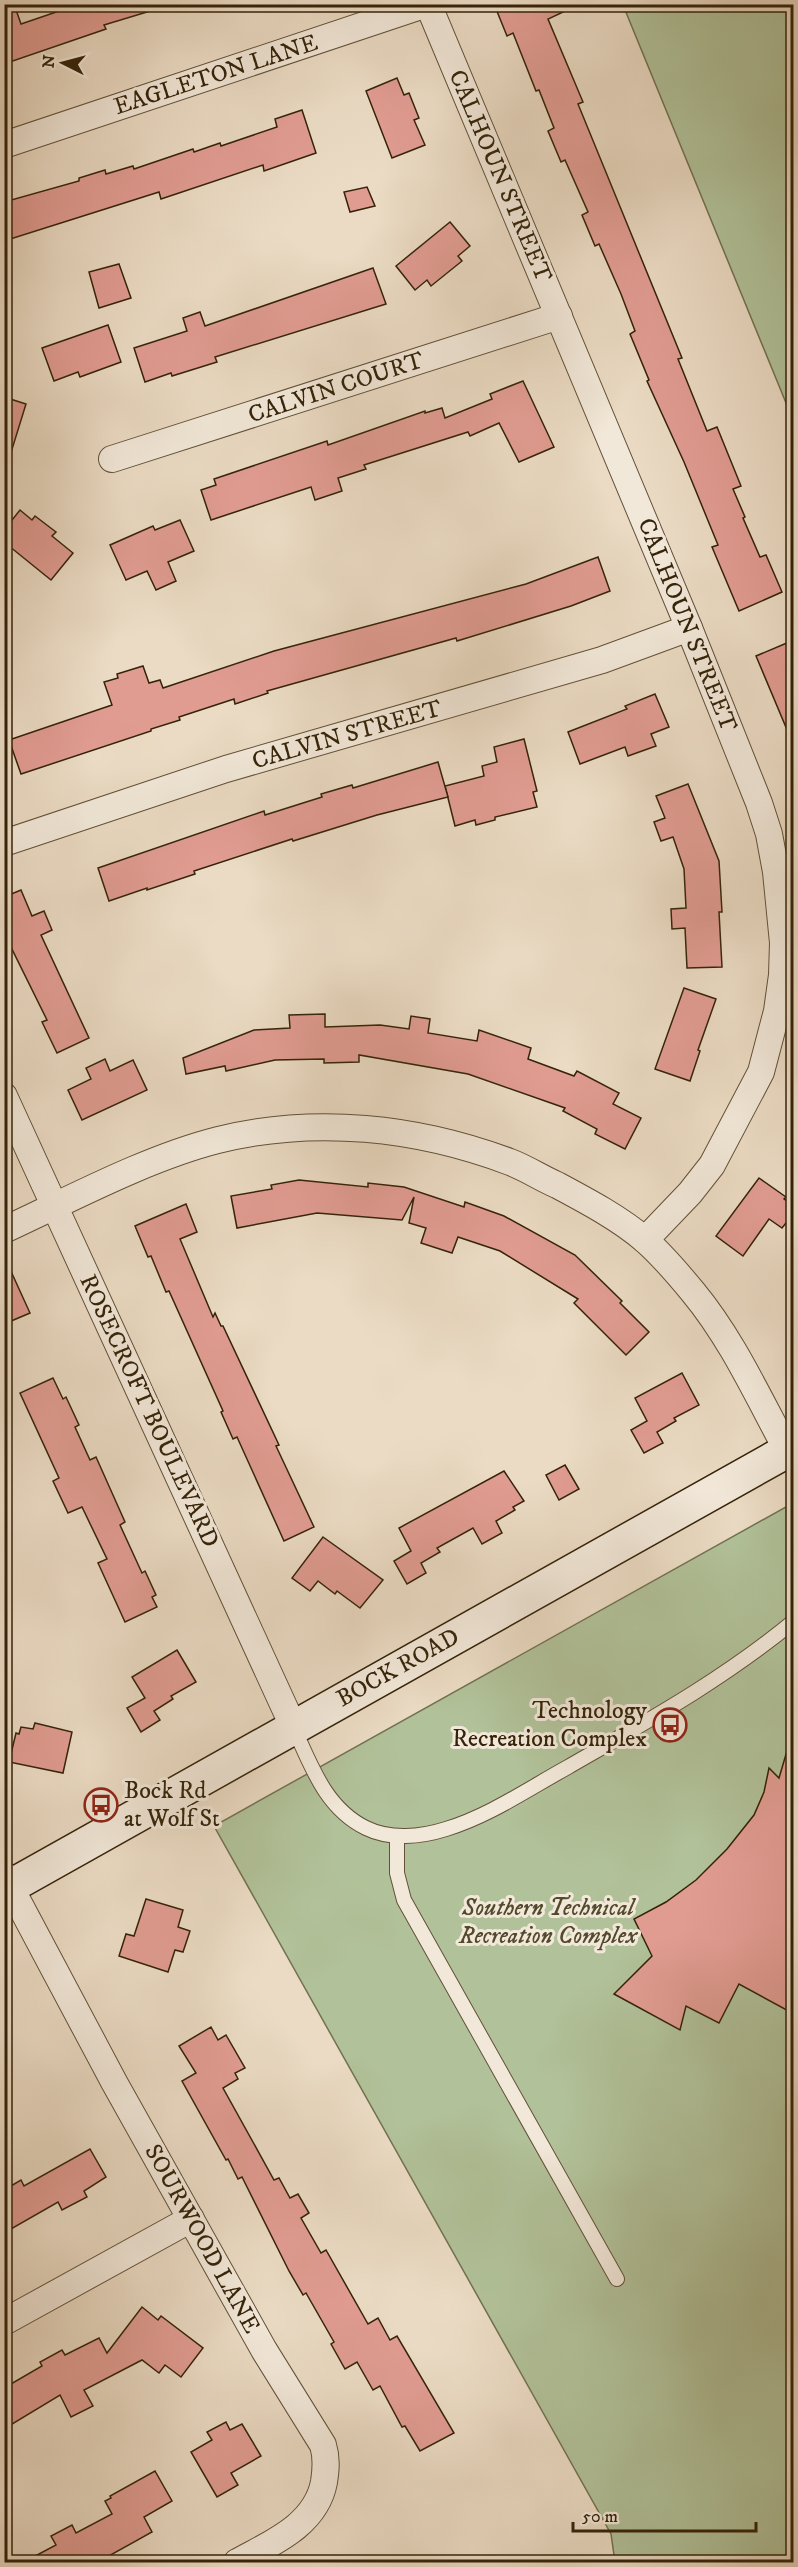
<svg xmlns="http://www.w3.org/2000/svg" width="798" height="2567" font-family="'IM FELL DW Pica',serif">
	<rect width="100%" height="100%" fill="#ebdbc4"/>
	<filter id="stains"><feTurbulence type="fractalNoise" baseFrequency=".00333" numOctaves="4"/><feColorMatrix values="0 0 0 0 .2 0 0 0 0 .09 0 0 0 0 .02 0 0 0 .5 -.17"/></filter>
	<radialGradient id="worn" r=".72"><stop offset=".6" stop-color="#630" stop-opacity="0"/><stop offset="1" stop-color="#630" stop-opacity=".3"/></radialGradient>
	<g fill="#b1c199" stroke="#727251" stroke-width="1.5">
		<polygon points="623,5 793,5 793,420"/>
		<polygon points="793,1503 793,2562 615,2562 611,2534 214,1826"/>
	</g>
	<g fill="#e19c92" stroke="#342309" stroke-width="1.5">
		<polygon points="4,4 14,4 21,24 65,9 63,4 156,4 157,9 104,25 106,29 4,64"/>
		<polygon points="494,4 580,4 548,19 583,102 578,104 682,358 678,359 707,431 717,427 741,486 733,489 745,517 743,518 760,557 766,555 782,592 739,611 712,547 718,545 684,462 647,381 649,380 630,334 635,331 621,294 599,244 595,246 582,215 588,212 565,160 561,162 548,131 554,128 539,90 536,91 513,33 507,36"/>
		<polygon points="397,78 404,95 409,93 419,118 414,120 425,145 392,158 366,91"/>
		<polygon points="302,110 316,153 264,171 263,165 161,199 159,192 4,241 4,202 79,181 79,178 105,170 106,174 133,166 134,169 193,149 194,152 220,143 221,146 277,127 275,119"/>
		<polygon points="367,187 375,206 350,212 344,192"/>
		<polygon points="450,222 470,246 458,256 462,261 431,286 427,280 415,290 396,266"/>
		<polygon points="119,264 131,298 99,308 89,272"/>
		<polygon points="373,268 386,304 215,357 217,362 172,376 171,373 145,382 134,348 187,331 183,318 200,312 205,326"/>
		<polygon points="108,325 121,362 80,377 78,372 54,381 42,348"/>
		<polygon points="523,381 554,447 519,462 499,423 470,436 468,432 364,465 366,469 338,478 342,491 315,500 311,487 211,520 201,490 216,485 214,479 327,441 328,445 425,411 425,413 442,408 445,418 492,399 490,394"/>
		<polygon points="4,397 26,404 9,459 4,458"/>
		<polygon points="20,510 32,520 35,516 56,532 52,536 73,553 51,580 4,542 4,530"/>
		<polygon points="180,520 194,551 168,562 176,581 156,590 147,571 126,580 110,545 153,526 155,530"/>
		<polygon points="598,557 610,591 571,606 457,641 456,638 267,691 268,693 235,704 234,699 179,717 180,720 151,729 151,731 21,774 9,740 112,705 104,682 118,678 117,674 143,666 149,683 160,680 163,688 274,651 526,584"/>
		<polygon points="794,640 794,744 793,744 756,656"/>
		<polygon points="655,694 669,727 651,734 656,746 628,756 625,747 580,764 568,732 627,709 625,706"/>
		<polygon points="524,739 537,791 533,792 537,807 495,817 495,820 476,825 475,820 455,826 445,786 484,776 482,766 497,762 494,747"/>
		<polygon points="438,762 448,797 377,815 293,841 292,839 194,871 195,874 147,890 147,888 109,901 98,868 264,811 265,815 322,797 321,794 352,785 353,788"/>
		<polygon points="688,784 719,861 722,912 719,912 722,967 687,968 685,928 672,929 671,909 686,908 684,869 673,837 661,841 654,822 665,818 656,796"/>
		<polygon points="21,890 32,916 44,911 52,930 41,935 89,1038 57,1053 42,1022 47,1020 4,933 4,897"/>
		<polygon points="684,988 716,999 698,1050 700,1051 690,1081 655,1069"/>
		<polygon points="325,1014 325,1027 380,1025 409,1029 411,1016 430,1019 428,1033 477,1041 479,1030 531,1048 528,1059 574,1076 577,1071 619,1093 613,1104 641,1118 625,1149 595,1134 597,1129 563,1111 565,1108 468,1074 359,1055 359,1062 324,1063 324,1059 275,1060 226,1071 225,1066 186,1074 183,1058 254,1030 290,1028 289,1015"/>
		<polygon points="105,1059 110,1071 133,1060 147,1090 82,1120 68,1090 91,1079 86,1068"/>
		<polygon points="759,1178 786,1197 784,1199 794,1206 794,1213 782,1228 769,1219 743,1256 716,1236"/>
		<polygon points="299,1180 368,1187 368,1183 404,1187 464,1207 465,1202 504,1216 575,1255 622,1301 620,1303 649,1332 626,1355 574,1303 578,1299 500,1251 458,1237 452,1253 421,1243 426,1228 409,1223 414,1197 402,1220 317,1213 237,1228 231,1196 272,1189 271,1185"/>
		<polygon points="186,1204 197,1232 180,1239 213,1317 215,1313 221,1326 223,1326 279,1445 276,1446 314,1527 284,1541 237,1437 233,1439 221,1412 223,1411 169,1291 166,1292 151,1256 148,1257 135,1226"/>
		<polygon points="4,1256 30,1313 4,1324"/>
		<polygon points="682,1373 699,1405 674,1418 676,1421 657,1432 663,1443 644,1453 631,1430 647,1421 635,1398"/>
		<polygon points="53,1378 63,1399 66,1397 79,1425 75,1427 90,1460 96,1457 125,1522 120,1525 142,1573 145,1571 156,1595 152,1597 157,1607 125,1622 98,1563 107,1559 82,1507 68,1513 53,1481 59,1478 20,1393"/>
		<polygon points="565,1465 579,1489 559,1500 546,1475"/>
		<polygon points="504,1471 524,1501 513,1507 515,1510 496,1521 502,1533 482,1544 473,1528 437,1548 440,1552 421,1563 426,1573 407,1584 394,1561 411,1551 399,1528"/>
		<polygon points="323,1537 383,1580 360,1608 337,1591 335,1594 318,1581 310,1591 292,1578"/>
		<polygon points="177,1650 196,1682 171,1696 173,1699 154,1711 160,1720 141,1732 127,1708 145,1698 132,1677"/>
		<polygon points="35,1723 72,1732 63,1773 9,1762 16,1733 19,1734 21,1727 33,1729"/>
		<polygon points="789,1744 794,1745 794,2014 739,1984 719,2023 686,2006 680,2030 614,1994 652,1956 634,1919 666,1902 696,1880 727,1849 754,1815 764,1792 769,1768 779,1778"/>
		<polygon points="146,1899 183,1910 178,1927 190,1931 183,1952 175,1950 168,1972 119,1956 126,1934 134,1936"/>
		<polygon points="211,2027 218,2040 226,2035 245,2068 235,2073 238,2079 223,2088 274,2180 279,2178 290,2198 298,2194 309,2213 301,2218 321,2253 326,2250 368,2324 378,2318 390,2340 397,2336 454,2433 420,2451 405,2426 402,2427 380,2386 373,2390 357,2362 345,2369 331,2344 334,2342 306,2293 303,2295 289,2271 242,2177 238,2179 228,2159 226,2160 182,2081 196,2073 179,2046"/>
		<polygon points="90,2149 106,2177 84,2191 87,2197 62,2210 58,2202 4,2233 4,2190 21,2180 24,2186"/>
		<polygon points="142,2307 158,2320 161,2316 203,2348 181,2377 165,2365 159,2373 142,2360 84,2390 93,2406 71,2417 60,2395 4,2429 4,2388 42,2366 40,2362 62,2350 65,2355 99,2338 107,2353"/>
		<polygon points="226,2422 230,2430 242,2424 261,2456 231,2473 238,2485 217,2497 191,2452 212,2440 207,2432"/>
		<polygon points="155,2471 172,2501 144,2517 152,2532 98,2562 24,2562 56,2545 51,2536 72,2525 76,2533 112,2514 105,2501 111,2498 110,2496"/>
	</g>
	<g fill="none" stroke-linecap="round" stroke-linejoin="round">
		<g stroke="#625138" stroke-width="16">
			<g id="lane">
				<path d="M293,1726C311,1765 325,1808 366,1828C390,1840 421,1837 446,1829C489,1816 528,1789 568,1767C646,1722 724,1679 794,1621"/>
				<polyline points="397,1836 397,1873 404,1900 617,2279"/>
			</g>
		</g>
		<g stroke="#625138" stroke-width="28">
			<g id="street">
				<polyline points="428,4 689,628 759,803 769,834 776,872 783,943 782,975 777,1011 761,1072 712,1165 690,1193 645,1240"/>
				<polyline points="4,145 427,4"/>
				<polyline points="112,459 559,316"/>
				<polyline points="4,843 226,769 602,660 689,628"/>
				<polyline points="4,1096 293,1726"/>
				<path d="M4,1230C71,1199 147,1158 218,1140C315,1116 417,1127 510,1162C526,1168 541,1178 557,1185C587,1201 619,1218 645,1240C662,1255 679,1275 693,1292C732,1339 758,1397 787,1450"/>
				<path d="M4,1875L114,2082L264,2350L323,2445C327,2458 326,2469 324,2482C316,2525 272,2543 237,2562"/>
				<polyline points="4,2322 191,2219"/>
			</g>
		</g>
		<g stroke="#342309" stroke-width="36">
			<polyline id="secondary" points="4,1890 794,1447"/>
		</g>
		<use href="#lane" stroke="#f2e8d9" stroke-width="14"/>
		<use href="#street" stroke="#f2e8d9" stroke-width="26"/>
		<use href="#secondary" stroke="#f2e8d9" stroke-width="33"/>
	</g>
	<defs>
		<g id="bus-ring" transform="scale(1.725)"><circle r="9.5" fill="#f2e8d9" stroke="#8f2418" stroke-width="1.5"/><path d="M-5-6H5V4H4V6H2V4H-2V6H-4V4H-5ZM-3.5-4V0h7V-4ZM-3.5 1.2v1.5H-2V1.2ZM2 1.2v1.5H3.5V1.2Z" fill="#8f2418"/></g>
	</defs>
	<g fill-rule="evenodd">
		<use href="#bus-ring" x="670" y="1725"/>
		<use href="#bus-ring" x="101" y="1805"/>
	</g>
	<g text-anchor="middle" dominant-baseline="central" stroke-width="6" stroke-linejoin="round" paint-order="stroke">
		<g font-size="24" fill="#342309" stroke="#f2e8d9">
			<text transform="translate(216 75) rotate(-18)">EAGLETON LANE</text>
			<text transform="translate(500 176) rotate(67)">CALHOUN STREET</text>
			<text transform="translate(336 388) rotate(-18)">CALVIN COURT</text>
			<text transform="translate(687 625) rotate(68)">CALHOUN STREET</text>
			<text transform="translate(347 735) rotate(-16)">CALVIN STREET</text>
			<text transform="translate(149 1411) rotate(65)">ROSECROFT BOULEVARD</text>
			<text transform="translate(398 1668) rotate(-29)">BOCK ROAD</text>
			<text transform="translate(202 2239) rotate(61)">SOURWOOD LANE</text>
		</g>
		<g font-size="24" fill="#342309" stroke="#f2e8d9" text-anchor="end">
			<text x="647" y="1711">Technology<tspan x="647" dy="28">Recreation Complex</tspan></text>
			<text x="124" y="1791" text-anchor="start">Bock Rd<tspan x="124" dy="28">at Wolf St</tspan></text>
		</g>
		<g font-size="24" font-style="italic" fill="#534a2d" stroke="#f2e8d9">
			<text x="548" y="1908">Southern Technical<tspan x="548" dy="28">Recreation Complex</tspan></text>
		</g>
	</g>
	<rect width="798" height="2567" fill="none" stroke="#ebdbc4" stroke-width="24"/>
	<rect x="6" y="6" width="786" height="2555" fill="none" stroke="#342309" stroke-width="3"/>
	<rect x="12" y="12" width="774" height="2543" fill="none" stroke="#342309" stroke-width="1.5"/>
	<g transform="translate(63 63) rotate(276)" stroke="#f2e8d9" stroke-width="4.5" paint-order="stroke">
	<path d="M0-4.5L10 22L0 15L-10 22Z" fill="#342309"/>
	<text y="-9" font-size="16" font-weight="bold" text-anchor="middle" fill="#342309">N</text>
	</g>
	<path d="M573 2522v9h183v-9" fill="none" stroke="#342309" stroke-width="3"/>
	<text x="582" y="2522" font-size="18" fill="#342309" stroke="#f2e8d9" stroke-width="4.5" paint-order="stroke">50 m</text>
	<rect width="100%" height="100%" filter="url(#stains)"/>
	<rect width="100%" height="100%" fill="url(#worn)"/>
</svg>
